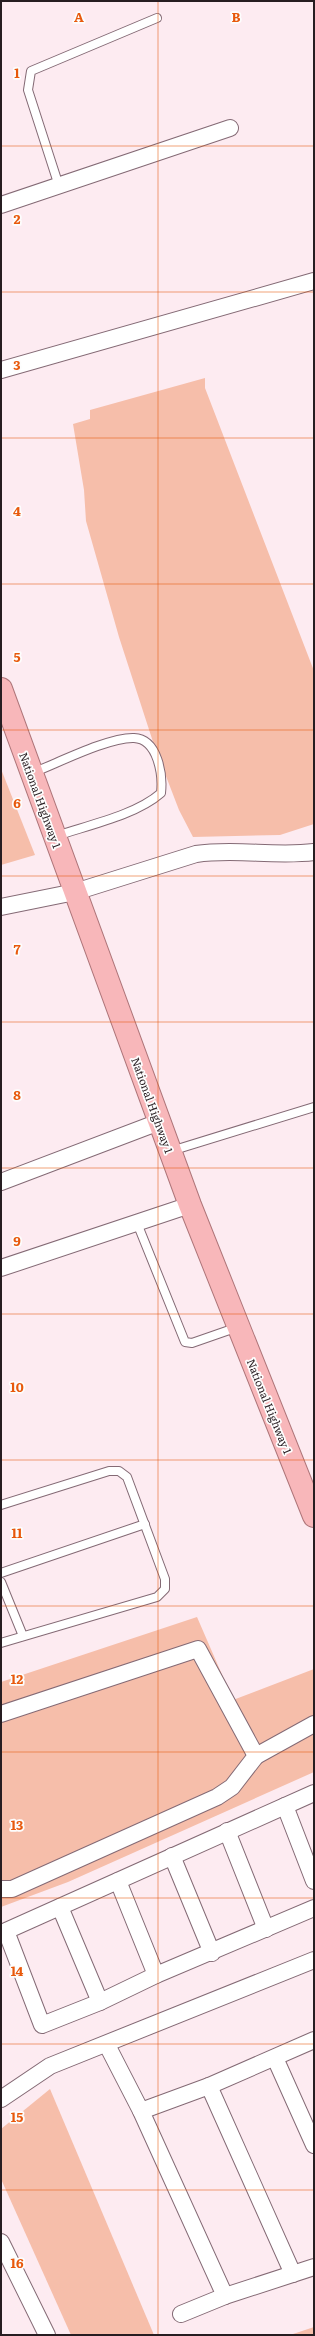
<svg xmlns="http://www.w3.org/2000/svg" width="315" height="2336" font-family="Literata,serif">
	<rect width="100%" height="100%" fill="#fdebf1"/>
	<g fill="#f6beaa">
		<polygon points="205,378 205,388 314,671 314,824 280,835 193,837 179,810 154,745 119,637 86,521 84,490 73,424 90,419 90,410"/>
		<polygon points="1,769 35,855 1,865"/>
		<polygon points="197,1617 233,1700 314,1669 314,1772 68,1882 1,1907 1,1682"/>
		<polygon points="50,2089 154,2335 71,2335 1,2179 1,2129"/>
		<polygon points="314,2327 314,2335 290,2335"/>
	</g>
	<g fill="none" stroke-linecap="round" stroke-linejoin="round">
		<g stroke="#846a75" stroke-width="10">
			<g id="service">
				<polyline points="59,186 28,90 31,71 157,18"/>
				<path d="M32,773C58,763 109,737 134,738C158,739 163,775 161,793C136,815 89,825 56,836"/>
				<polyline points="171,1151 314,1107"/>
				<polyline points="137,1223 185,1342 192,1343 238,1327"/>
				<polyline points="1,1505 109,1471 119,1471 127,1477 165,1579 165,1589 157,1597 1,1643"/>
				<polyline points="1,1573 145,1524"/>
				<polyline points="1,1582 23,1636"/>
			</g>
		</g>
		<g stroke="#846a75" stroke-width="18">
			<g id="minor">
				<polyline points="1,205 230,128"/>
				<polyline points="1,370 314,281"/>
				<path d="M1,907L75,892L196,854C235,848 275,857 314,852"/>
				<polyline points="1,1182 159,1122"/>
				<polyline points="1,1268 190,1205"/>
				<polyline points="1,1714 198,1649 256,1756 232,1787 217,1797 12,1889 1,1889"/>
				<polyline points="256,1756 314,1724"/>
				<polyline points="314,1793 6,1931 42,2025 100,2002 156,1975 314,1908"/>
				<polyline points="285,1806 314,1881"/>
				<polyline points="227,1831 266,1929"/>
				<polyline points="172,1856 212,1953"/>
				<polyline points="118,1881 156,1975"/>
				<polyline points="60,1907 100,2002"/>
				<polyline points="107,2045 141,2111 225,2296"/>
				<polyline points="275,2058 314,2145"/>
				<polyline points="209,2086 293,2274"/>
				<polyline points="1,2099 50,2066 314,1960"/>
				<polyline points="141,2111 209,2086 314,2040"/>
				<polyline points="1,2242 47,2335"/>
				<polyline points="181,2314 225,2296 314,2267"/>
			</g>
		</g>
		<g stroke="#ae7579" stroke-width="24">
			<polyline id="trunk" points="1,689 190,1205 314,1516"/>
		</g>
		<use href="#service" stroke="#fff" stroke-width="8"/>
		<use href="#minor" stroke="#fff" stroke-width="16"/>
		<use href="#trunk" stroke="#f8b7ba" stroke-width="22"/>
	</g>
	<path fill="none" stroke="#e8590c" stroke-width="1" stroke-opacity="0.55" d="M158,1V2335M1,146H314M1,292H314M1,438H314M1,584H314M1,730H314M1,876H314M1,1022H314M1,1168H314M1,1314H314M1,1460H314M1,1606H314M1,1752H314M1,1898H314M1,2044H314M1,2190H314"/>
	<g text-anchor="middle" dominant-baseline="central" stroke-width="3.5" stroke-linejoin="round" paint-order="stroke">
		<g font-size="11" fill="#271d21" stroke="#fdfdfd">
			<text transform="translate(41 800) rotate(70)">National Highway 1</text>
			<text transform="translate(153 1105) rotate(70)">National Highway 1</text>
			<text transform="translate(270 1406) rotate(68)">National Highway 1</text>
		</g>
	</g>
	<g font-size="13" text-anchor="middle" font-weight="bold" fill="#e8590c" stroke="#fdfdfd" stroke-width="3.5" stroke-linejoin="round" paint-order="stroke">
		<text x="79" y="22">A</text>
		<text x="236" y="22">B</text>
		<text x="17" y="78">1</text>
		<text x="17" y="224">2</text>
		<text x="17" y="370">3</text>
		<text x="17" y="516">4</text>
		<text x="17" y="662">5</text>
		<text x="17" y="808">6</text>
		<text x="17" y="954">7</text>
		<text x="17" y="1100">8</text>
		<text x="17" y="1246">9</text>
		<text x="17" y="1392">10</text>
		<text x="17" y="1538">11</text>
		<text x="17" y="1684">12</text>
		<text x="17" y="1830">13</text>
		<text x="17" y="1976">14</text>
		<text x="17" y="2122">15</text>
		<text x="17" y="2268">16</text>
	</g>
	<rect width="315" height="2336" fill="none" stroke="#271d21" stroke-width="4"/>
</svg>
